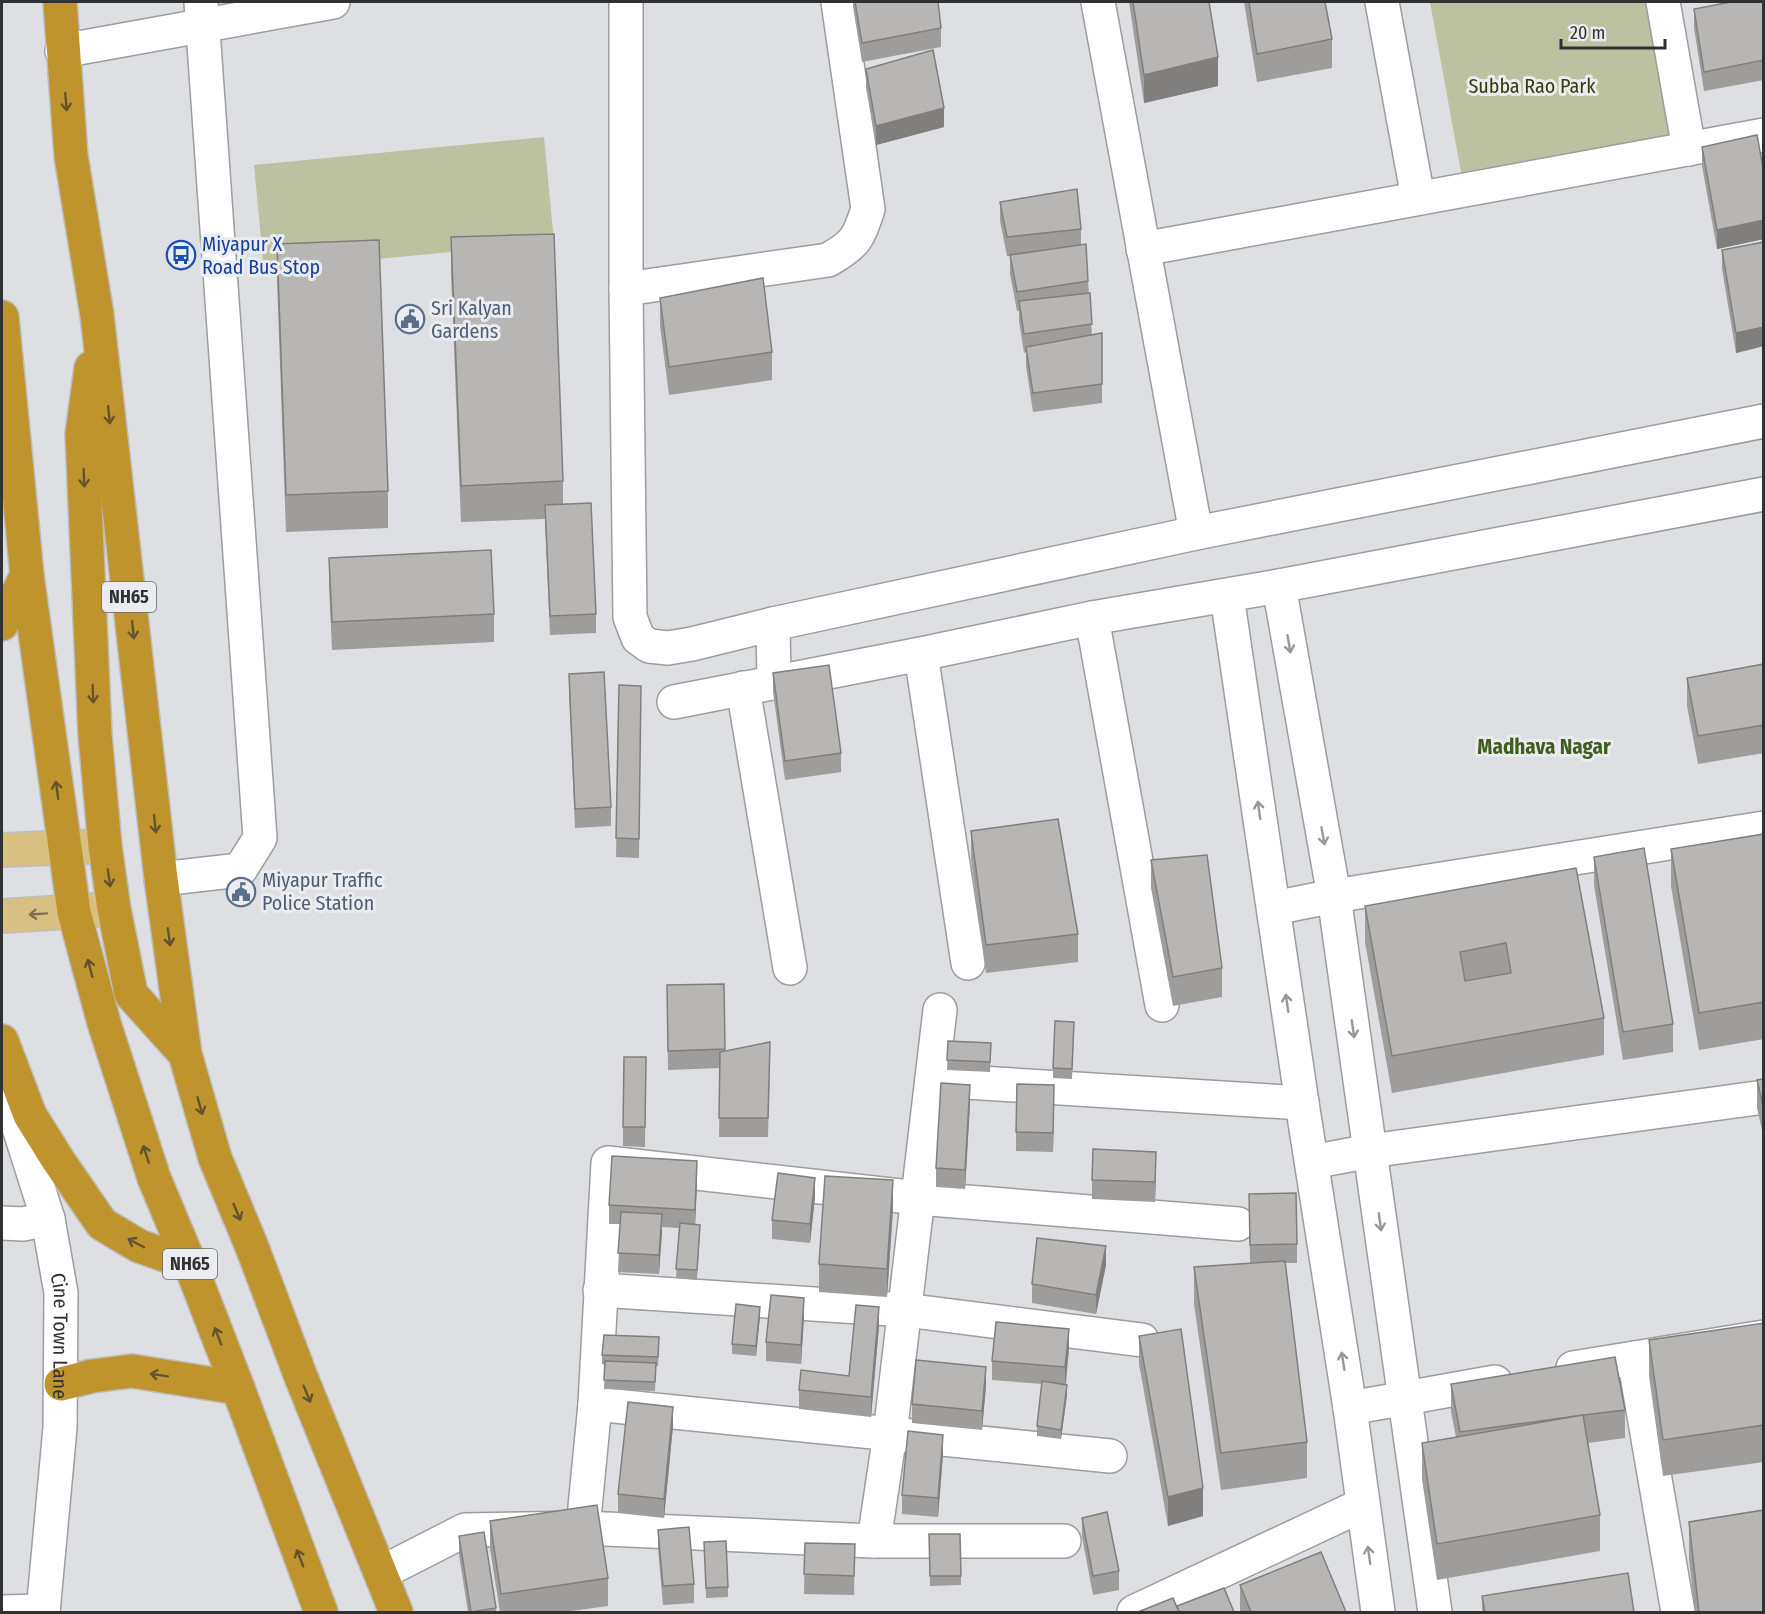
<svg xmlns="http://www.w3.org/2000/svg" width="1765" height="1614" font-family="'Fira Sans Condensed',sans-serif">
	<rect width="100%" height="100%" fill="#dedfe2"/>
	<g fill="#bcc19f">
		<polygon points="1430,2 1652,2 1679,144 1463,183"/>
		<polygon points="544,137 554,242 264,270 254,165"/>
	</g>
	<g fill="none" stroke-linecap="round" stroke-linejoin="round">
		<g stroke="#9b9d9f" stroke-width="36">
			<g id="minor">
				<polyline points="626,2 626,289 630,617 638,638 649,646 668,648 692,644 773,624 1196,533 1764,421"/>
				<polyline points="1098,2 1196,533"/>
				<polyline points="1382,2 1418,198"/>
				<polyline points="1663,2 1689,149"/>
				<polyline points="62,51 333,2"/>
				<polyline points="1143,249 1764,135"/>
				<path d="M626,289L828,260C856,244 858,239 868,209L838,2"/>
				<polyline points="1279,586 1334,896 1435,1612"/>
				<polyline points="1227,596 1302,1103 1350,1408 1378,1612"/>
				<polyline points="1092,618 1162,1005"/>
				<polyline points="773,624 774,683"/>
				<polyline points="921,654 968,963"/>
				<polyline points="743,688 790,968"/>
				<polyline points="674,702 921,654 1092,618 1279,586 1764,494"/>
				<polyline points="161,879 240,870 260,838 201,2"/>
				<polyline points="1274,908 1334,896 1764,828"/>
				<polyline points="933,1080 1302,1103"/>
				<path id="s1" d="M13,1087L19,1128L48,1219L61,1293L60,1428L43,1612"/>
				<polyline points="1312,1162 1370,1151 1764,1097"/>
				<polyline points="2,1223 23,1224 48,1219"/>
				<polyline points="600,1290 905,1310 1142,1340"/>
				<polyline points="1634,1358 1678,1612"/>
				<polyline points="1573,1368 1764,1337"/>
				<polyline points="595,1404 1110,1456"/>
				<polyline points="1350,1408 1495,1382"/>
				<polyline points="583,1528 595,1404 608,1163 918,1198 1238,1224"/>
				<polyline points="874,1541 890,1434 940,1010"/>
				<polyline points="381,1573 465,1530 583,1528 874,1541 1064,1541"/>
				<polyline points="2,1612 43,1611"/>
				<polyline points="1134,1612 1362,1505"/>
			</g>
		</g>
		<g stroke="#bdbdbd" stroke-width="36">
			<g id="major">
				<polyline points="2,850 105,846"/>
				<polyline points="2,916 114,909"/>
			</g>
		</g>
		<g stroke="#bdbdbd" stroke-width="36">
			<g id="highway">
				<polyline points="60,2 71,156 97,315 161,879 185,1054 215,1158 252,1247 301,1377 396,1612"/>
				<polyline points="2,317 27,575 74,912 104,1023 154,1178 190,1264 238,1388 321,1612"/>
				<polyline points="91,368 82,434 95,735 105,846 114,909 131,994 185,1054"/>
				<polyline points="2,624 27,575"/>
				<polyline points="2,1041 30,1115 58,1160 102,1224 139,1246 190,1264"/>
				<polyline points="61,1384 92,1376 132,1371 238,1388"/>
			</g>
		</g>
		<use href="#minor" stroke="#fff" stroke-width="33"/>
		<use href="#major" stroke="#d9bf81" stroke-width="33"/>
		<use href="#highway" stroke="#c0942d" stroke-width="33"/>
	</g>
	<g fill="#9e9d9b">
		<polygon points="853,2 938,2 941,28 941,47 862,62 853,7"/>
		<polygon points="1129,2 1209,2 1218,86 1144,103"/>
		<polygon points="1244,2 1325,2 1332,39 1332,68 1257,82"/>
		<polygon points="1764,2 1764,80 1704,91 1694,28 1694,9"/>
		<polygon points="866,69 944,127 876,145 866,88"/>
		<polygon points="1702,147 1764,173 1764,239 1717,249 1702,166"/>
		<polygon points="1000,202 1081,229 1081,245 1088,281 1092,335 1102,333 1102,403 1033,412 1026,366 1026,352 1024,353 1019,321 1019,311 1017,311 1010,274 1010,256 1007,256 1000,221"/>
		<polygon points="451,237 563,481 563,504 596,614 596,633 550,635 545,519 461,522 451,274"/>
		<polygon points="1764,242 1764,346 1736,353 1722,269 1722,250"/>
		<polygon points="277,244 388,491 388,528 286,532 277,281"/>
		<polygon points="660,298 772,352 772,380 669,395 660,326"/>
		<polygon points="329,558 494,614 494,642 332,650 329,586"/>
		<polygon points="1764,664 1764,753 1698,764 1687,706 1687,678"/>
		<polygon points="773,673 841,753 841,772 785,780 773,692"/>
		<polygon points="569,674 611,807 611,826 575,828 569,693"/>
		<polygon points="619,685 641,686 639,858 616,857"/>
		<polygon points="971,831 1078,934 1078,962 986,973 971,859"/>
		<polygon points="1764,834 1764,1039 1699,1050 1671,886 1671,849"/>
		<polygon points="1594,857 1673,1024 1673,1052 1623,1060 1594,885"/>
		<polygon points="1151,860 1222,968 1222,997 1173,1006 1151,888"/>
		<polygon points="1576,868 1604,1018 1604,1055 1392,1093 1365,942 1365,906"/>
		<polygon points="724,984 725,1051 770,1061 768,1137 719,1137 720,1068 668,1070 667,985"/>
		<polygon points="1074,1032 1072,1079 1053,1078 1053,1068"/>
		<polygon points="948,1041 991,1043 990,1072 947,1070"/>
		<polygon points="646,1057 645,1147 623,1146 623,1127"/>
		<polygon points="1764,1079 1764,1139 1757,1108 1757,1080"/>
		<polygon points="970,1104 965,1189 936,1187 936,1168"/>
		<polygon points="1054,1104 1053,1152 1016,1151 1016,1132"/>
		<polygon points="1156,1171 1155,1202 1092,1199 1092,1180"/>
		<polygon points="697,1181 695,1224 700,1234 697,1280 676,1278 679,1228 662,1227 659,1274 618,1272 620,1224 609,1224 609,1205"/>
		<polygon points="1249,1194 1297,1244 1297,1263 1285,1263 1307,1442 1307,1478 1221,1490 1194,1304 1194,1267 1250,1263"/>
		<polygon points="815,1197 810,1243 772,1239 772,1220"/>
		<polygon points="893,1208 887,1297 819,1292 819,1264"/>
		<polygon points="1106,1265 1096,1314 1032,1303 1032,1284"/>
		<polygon points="760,1316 756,1356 732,1354 732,1344"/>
		<polygon points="804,1317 801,1364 766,1361 766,1342"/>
		<polygon points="1764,1323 1764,1462 1663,1476 1649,1376 1649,1340"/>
		<polygon points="879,1326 871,1417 799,1409 799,1390 849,1376"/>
		<polygon points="1139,1336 1203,1516 1168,1526 1139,1364"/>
		<polygon points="659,1347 658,1366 656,1366 655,1391 604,1389 605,1365 602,1364 602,1355"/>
		<polygon points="1069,1348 1066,1385 1067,1395 1061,1439 1037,1436 1037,1426 1042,1384 992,1380 992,1361"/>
		<polygon points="1451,1384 1625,1410 1625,1438 1588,1443 1600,1515 1600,1551 1437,1580 1422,1479 1422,1443 1456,1437 1451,1412"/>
		<polygon points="986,1386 982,1430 912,1423 912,1404"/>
		<polygon points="673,1426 664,1518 618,1513 618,1494"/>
		<polygon points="943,1454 938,1517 902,1514 902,1495"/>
		<polygon points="1082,1518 1119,1571 1119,1590 1093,1595 1082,1537"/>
		<polygon points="490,1521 608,1578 608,1606 564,1612 500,1612 490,1549"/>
		<polygon points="1689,1522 1764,1612 1695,1612 1689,1559"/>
		<polygon points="658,1530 694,1584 694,1603 663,1605 658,1549"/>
		<polygon points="929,1534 961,1576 961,1585 930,1586"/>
		<polygon points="459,1536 496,1608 496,1612 468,1612 459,1555"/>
		<polygon points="704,1542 728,1587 728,1597 706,1598"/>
		<polygon points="805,1543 855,1544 854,1595 804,1594"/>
		<polygon points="1240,1585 1346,1612 1240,1612"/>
		<polygon points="1482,1596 1634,1612 1482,1612"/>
	</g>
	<g fill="#817f7e">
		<polygon points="1218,57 1218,86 1144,103 1144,75"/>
		<polygon points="944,108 944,127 876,145 876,126"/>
		<polygon points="1764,220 1764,239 1717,249 1717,230"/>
		<polygon points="1764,327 1764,346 1736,353 1736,333"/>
		<polygon points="970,1085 970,1104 965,1189 965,1170"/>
		<polygon points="1054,1085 1054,1104 1053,1152 1053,1133"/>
		<polygon points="1156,1152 1156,1171 1155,1202 1155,1182"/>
		<polygon points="697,1161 697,1181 695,1229 695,1210"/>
		<polygon points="815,1178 815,1197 810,1243 810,1224"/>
		<polygon points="893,1180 893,1208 887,1297 887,1269"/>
		<polygon points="662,1214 662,1233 659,1274 659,1255"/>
		<polygon points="1106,1246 1106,1265 1096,1314 1096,1295"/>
		<polygon points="804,1298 804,1317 801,1364 801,1345"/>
		<polygon points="760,1307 760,1316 756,1356 756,1346"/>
		<polygon points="879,1307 879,1326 871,1417 871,1397"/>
		<polygon points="1069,1329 1069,1348 1065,1387 1065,1367"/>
		<polygon points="986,1367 986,1386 982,1430 982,1411"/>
		<polygon points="1067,1385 1067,1395 1061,1439 1061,1430"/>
		<polygon points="673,1407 673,1426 664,1518 664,1499"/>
		<polygon points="943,1435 943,1454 938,1517 938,1498"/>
		<polygon points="1203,1488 1203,1516 1168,1526 1168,1497"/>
	</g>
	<g fill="#b8b6b4" stroke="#817f7e" stroke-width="1.5" fill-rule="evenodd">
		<polygon points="855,2 938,2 941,28 862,43"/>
		<polygon points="1133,2 1209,2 1218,57 1144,75"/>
		<polygon points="1249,2 1325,2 1332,39 1257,54"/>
		<polygon points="1731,2 1764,2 1764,60 1704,72 1694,9"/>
		<polygon points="933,50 944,108 876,126 866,69"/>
		<polygon points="1757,135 1764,173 1764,220 1717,230 1702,147"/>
		<polygon points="1077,189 1081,229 1007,237 1000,202"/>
		<polygon points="554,234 563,481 461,486 451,237"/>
		<polygon points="379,240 388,491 286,495 277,244"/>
		<polygon points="1764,242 1764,327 1736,333 1722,250"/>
		<polygon points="1086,244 1088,281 1017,292 1010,255"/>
		<polygon points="763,278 772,352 669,367 660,298"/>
		<polygon points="1090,293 1092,324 1024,334 1019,301"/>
		<polygon points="1102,333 1102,384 1033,393 1026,347"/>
		<polygon points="591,503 596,614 550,616 545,505"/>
		<polygon points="491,550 494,614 332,622 329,558"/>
		<polygon points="1764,664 1764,725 1698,736 1687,678"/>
		<polygon points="829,665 841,753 785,761 773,673"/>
		<polygon points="604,672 611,807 575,809 569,674"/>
		<polygon points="619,685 641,686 639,839 616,838"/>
		<polygon points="1058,819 1078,934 986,945 971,831"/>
		<polygon points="1764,834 1764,1002 1699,1013 1671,849"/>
		<polygon points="1644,848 1673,1024 1623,1032 1594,857"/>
		<polygon points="1207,855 1222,968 1173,977 1151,860"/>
		<path d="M1576,868L1604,1018L1392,1056L1365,906ZM1506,943L1511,973L1465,981L1460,952Z"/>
		<polygon points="724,984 725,1049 668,1051 667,985"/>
		<polygon points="1055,1021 1074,1022 1072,1069 1053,1068"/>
		<polygon points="948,1041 991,1043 990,1062 947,1060"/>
		<polygon points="770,1042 768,1118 719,1118 720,1052"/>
		<polygon points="624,1057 646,1057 645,1127 623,1127"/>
		<polygon points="1764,1079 1764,1110 1757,1080"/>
		<polygon points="941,1083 970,1085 965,1170 936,1168"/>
		<polygon points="1017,1084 1054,1085 1053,1133 1016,1132"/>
		<polygon points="1093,1149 1156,1152 1155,1182 1092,1180"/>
		<polygon points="612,1156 697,1161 695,1210 609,1205"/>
		<polygon points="778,1173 815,1178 810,1224 772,1220"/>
		<polygon points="825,1176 893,1180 887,1269 819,1264"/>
		<polygon points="1296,1193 1297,1244 1250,1245 1249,1194"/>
		<polygon points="621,1212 662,1214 659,1255 618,1253"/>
		<polygon points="680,1223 700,1225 697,1270 676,1269"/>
		<polygon points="1037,1238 1106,1246 1096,1295 1032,1284"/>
		<polygon points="1285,1261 1307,1442 1221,1453 1194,1267"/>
		<polygon points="771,1295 804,1298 801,1345 766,1342"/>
		<polygon points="736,1304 760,1307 756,1346 732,1344"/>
		<polygon points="856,1305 879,1307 871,1397 799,1390 801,1370 849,1376"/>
		<polygon points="996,1322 1069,1329 1065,1367 992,1361"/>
		<polygon points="1764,1323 1764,1425 1663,1440 1649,1340"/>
		<polygon points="1181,1329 1203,1488 1168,1497 1139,1336"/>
		<polygon points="604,1335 659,1337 658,1357 602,1355"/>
		<polygon points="1615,1357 1625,1410 1583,1415 1460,1432 1451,1384"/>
		<polygon points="916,1360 986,1367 982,1411 912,1404"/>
		<polygon points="605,1361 656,1363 655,1382 604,1380"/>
		<polygon points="1042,1381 1067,1385 1061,1430 1037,1426"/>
		<polygon points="628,1402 673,1407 664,1499 618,1494"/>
		<polygon points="1583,1415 1600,1515 1437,1544 1422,1443"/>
		<polygon points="908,1431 943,1435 938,1498 902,1495"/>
		<polygon points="597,1505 608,1578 501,1594 490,1521"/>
		<polygon points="1764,1510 1764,1612 1699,1612 1689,1522"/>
		<polygon points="1107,1512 1119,1571 1093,1576 1082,1518"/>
		<polygon points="689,1527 694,1584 663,1586 658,1530"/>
		<polygon points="484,1532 496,1608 471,1612 459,1536"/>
		<polygon points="929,1534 960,1534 961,1576 930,1576"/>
		<polygon points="726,1541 728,1587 706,1588 704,1542"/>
		<polygon points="805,1543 855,1544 854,1576 804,1574"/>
		<polygon points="1321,1552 1346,1612 1251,1612 1240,1585"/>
		<polygon points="1628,1573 1634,1612 1485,1612 1482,1596"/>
		<polygon points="1224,1588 1234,1612 1179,1612 1177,1606"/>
		<polygon points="1173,1598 1179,1612 1138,1612"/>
	</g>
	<defs><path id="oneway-shaft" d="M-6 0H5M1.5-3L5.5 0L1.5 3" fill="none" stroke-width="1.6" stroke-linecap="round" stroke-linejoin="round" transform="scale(1.5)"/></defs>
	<g stroke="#625430">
		<use href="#oneway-shaft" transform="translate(66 102) rotate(85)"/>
		<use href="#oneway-shaft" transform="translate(109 415) rotate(84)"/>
		<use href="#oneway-shaft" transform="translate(84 478) rotate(88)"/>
		<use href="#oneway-shaft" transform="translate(133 630) rotate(84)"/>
		<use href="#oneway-shaft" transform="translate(93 694) rotate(88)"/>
		<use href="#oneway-shaft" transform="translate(57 790) rotate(-98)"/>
		<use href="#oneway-shaft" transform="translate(155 824) rotate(84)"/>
		<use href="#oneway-shaft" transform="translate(109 878) rotate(82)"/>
		<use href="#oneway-shaft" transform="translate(169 937) rotate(82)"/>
		<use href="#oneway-shaft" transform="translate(90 968) rotate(-105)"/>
		<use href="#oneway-shaft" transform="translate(200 1106) rotate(74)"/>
		<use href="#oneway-shaft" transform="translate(146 1154) rotate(-108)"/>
		<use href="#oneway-shaft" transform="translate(237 1212) rotate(67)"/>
		<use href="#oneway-shaft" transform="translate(136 1243) rotate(-152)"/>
		<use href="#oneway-shaft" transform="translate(218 1336) rotate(-111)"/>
		<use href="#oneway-shaft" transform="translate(159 1375) rotate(-171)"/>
		<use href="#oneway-shaft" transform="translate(307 1394) rotate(68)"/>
		<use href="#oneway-shaft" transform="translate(300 1558) rotate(-111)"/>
	</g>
	<g stroke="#989898">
		<use href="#oneway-shaft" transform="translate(1289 644) rotate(80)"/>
		<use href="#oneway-shaft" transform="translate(1259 810) rotate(-98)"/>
		<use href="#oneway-shaft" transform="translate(1323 836) rotate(80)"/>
		<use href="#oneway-shaft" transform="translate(1287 1003) rotate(-98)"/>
		<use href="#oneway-shaft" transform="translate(1353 1029) rotate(82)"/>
		<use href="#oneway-shaft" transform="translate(1380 1222) rotate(82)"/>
		<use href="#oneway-shaft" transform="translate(1343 1361) rotate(-99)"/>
		<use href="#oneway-shaft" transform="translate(1369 1555) rotate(-98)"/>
	</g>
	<use stroke="#7c7156" href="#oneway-shaft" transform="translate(38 914) rotate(176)"/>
	<defs>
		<g id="bus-ring" transform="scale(1.5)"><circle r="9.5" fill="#ebecef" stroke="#1a4fb4" stroke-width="1.5"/><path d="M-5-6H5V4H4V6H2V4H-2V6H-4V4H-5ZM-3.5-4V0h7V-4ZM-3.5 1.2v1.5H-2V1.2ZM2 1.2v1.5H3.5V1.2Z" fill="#1a4fb4"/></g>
		<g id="civic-ring" transform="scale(1.5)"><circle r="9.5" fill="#ebecef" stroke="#5c6f8a" stroke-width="1.5"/><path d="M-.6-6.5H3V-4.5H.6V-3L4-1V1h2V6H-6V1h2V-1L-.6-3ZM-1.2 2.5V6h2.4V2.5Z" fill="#5c6f8a"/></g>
	</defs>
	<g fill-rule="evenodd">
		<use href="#bus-ring" x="181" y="255"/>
		<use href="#civic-ring" x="410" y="319"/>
		<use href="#civic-ring" x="241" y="892"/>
	</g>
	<g text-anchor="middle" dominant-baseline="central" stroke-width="6" stroke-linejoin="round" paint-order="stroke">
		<g fill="#ebecef" stroke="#68696b" stroke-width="1.5">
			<rect x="102" y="582" width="54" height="30" rx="4.5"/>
			<rect x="163" y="1249" width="54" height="30" rx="4.5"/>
		</g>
		<g font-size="18" font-weight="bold" fill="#303132">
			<text x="129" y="597">NH65</text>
			<text x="190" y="1264">NH65</text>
		</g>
		<g font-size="20" fill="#373a09" stroke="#ebecef">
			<text x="1532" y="86">Subba Rao Park</text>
		</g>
		<g font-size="20" fill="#164399" stroke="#ebecef" text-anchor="start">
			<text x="202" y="244">Miyapur X<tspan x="202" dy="23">Road Bus Stop</tspan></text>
		</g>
		<g font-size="20" fill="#4e5e75" stroke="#ebecef" text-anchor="start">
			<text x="431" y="308">Sri Kalyan<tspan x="431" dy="23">Gardens</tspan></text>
			<text x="262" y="880">Miyapur Traffic<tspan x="262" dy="23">Police Station</tspan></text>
		</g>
		<g font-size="20" fill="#303132" stroke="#ebecef">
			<text stroke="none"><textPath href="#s1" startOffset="255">Cine Town Lane</textPath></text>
		</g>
		<g font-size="21" font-weight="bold" fill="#3d5e1e" stroke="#ebecef">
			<text x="1544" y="747">Madhava Nagar</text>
		</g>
	</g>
	<rect width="1765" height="1614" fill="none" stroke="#303132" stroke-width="6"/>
	<path d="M1561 39v9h104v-9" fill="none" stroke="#303132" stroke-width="3"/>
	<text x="1570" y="39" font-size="18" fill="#303132" stroke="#ebecef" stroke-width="4.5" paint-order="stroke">20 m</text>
</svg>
